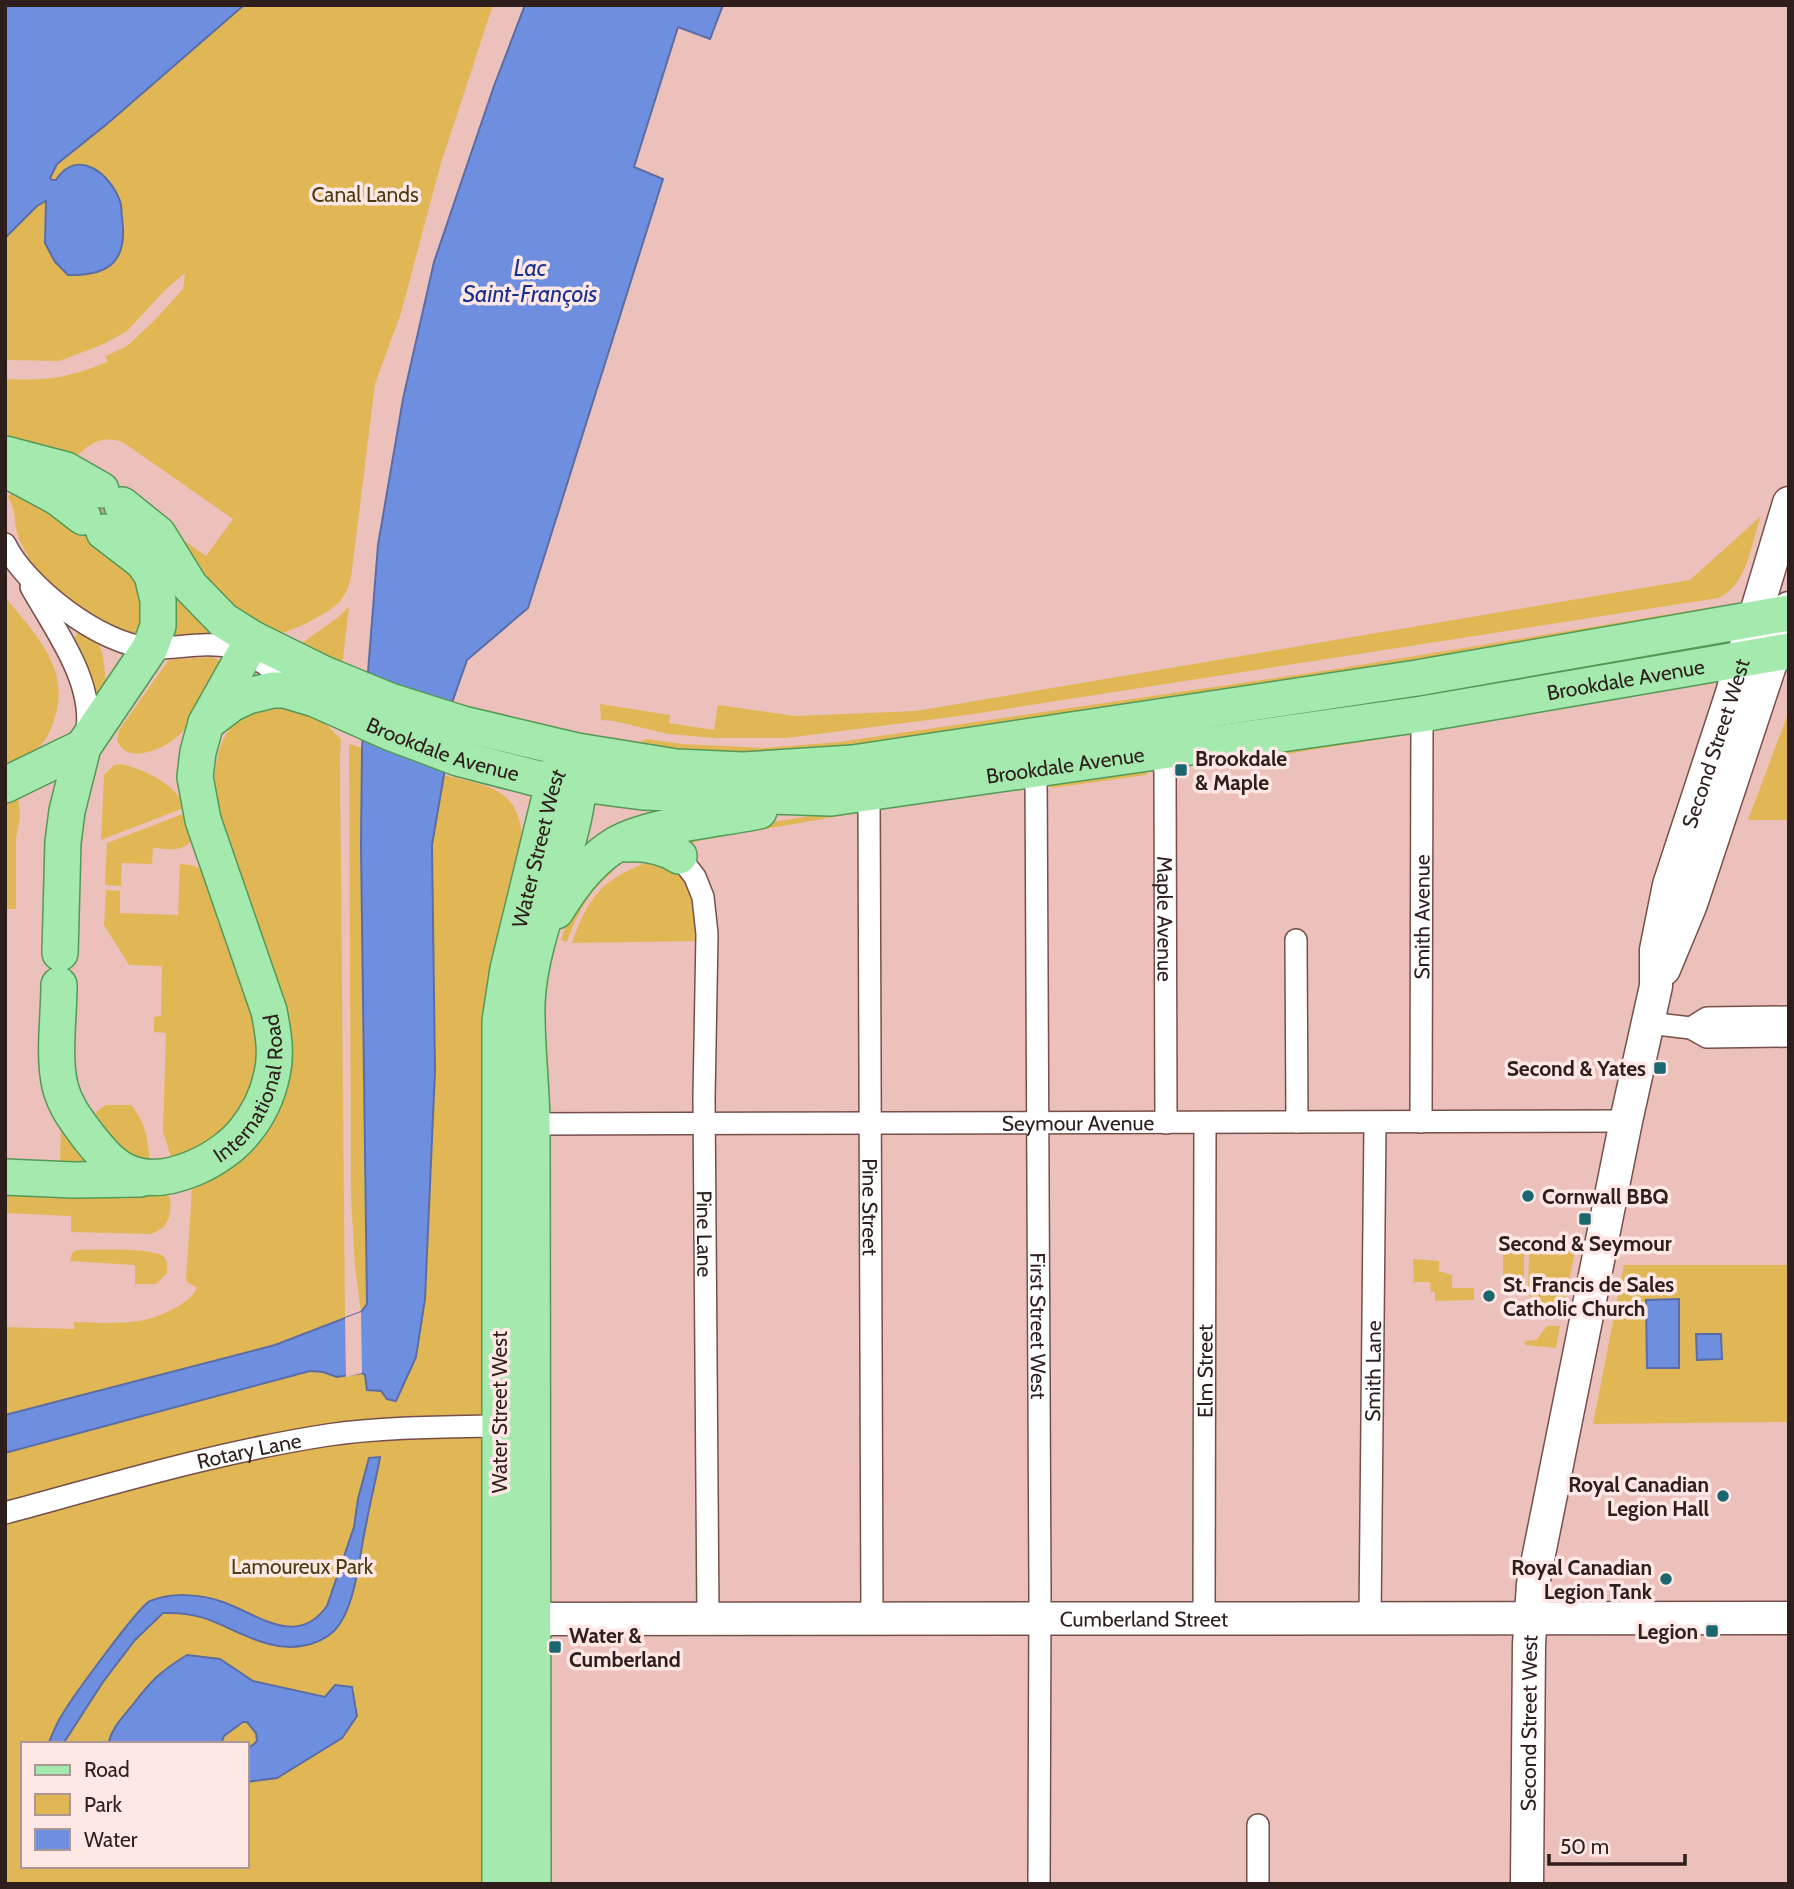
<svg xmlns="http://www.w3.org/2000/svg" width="1794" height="1889" font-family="Cabin,sans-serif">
	<rect width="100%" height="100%" fill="#ecc0bb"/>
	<g fill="#e1b756" fill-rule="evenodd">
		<path d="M244,5H493L441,163L401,313L375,384L352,569C351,580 348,591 341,600C329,614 295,630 278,634L234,615L159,523L206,556L233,519L124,443C104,433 87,444 74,460L5,448V379C46,381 69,378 107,362L106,356L127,346L152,323L183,289L185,273L165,290L127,331L104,344L59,361L5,360V238L37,206L45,201L47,203L45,243L125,228L120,201L101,172L84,165L62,172L56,180H50V173L57,164L107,124Z"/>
		<path d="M16,487L43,499L130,565L144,597L140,639C99,623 46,594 26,553C23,547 19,540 17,533C14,520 16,510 8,497Z"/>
		<path d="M1761,516C1751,544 1748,585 1718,598L967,715L786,738H715L668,734L614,721L601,720L600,704L670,715L669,723L714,730L718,705L795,716L916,711L1690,580Z"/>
		<polygon points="175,595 220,634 173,637"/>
		<path d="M5,597C35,634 72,669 54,720C51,730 46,741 38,748C29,756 16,761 5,766Z"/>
		<polygon points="1719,606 1721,611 1707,617 872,747 735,756 637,748 638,743 646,739 682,744 765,748 839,742 1336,669"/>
		<polygon points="349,607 342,666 299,645 337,618"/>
		<polygon points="80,630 98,641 103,656 106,682 96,699 71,642"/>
		<path d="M212,657L222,662C204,699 190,745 143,753C131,755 122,752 117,740L119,730L168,661L176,659Z"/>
		<path d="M282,705L315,714L341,739L340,758L345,1318L275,1345L5,1415V1327L74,1329V1322C113,1323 143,1327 177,1307C185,1302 193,1297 197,1288L186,1281L192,1189L277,1106L213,808C214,773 214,725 255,711C264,708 273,707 282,705Z"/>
		<polygon points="1789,711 1789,820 1748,820"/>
		<polygon points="1409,731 1406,735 1248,760 1247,755"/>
		<polygon points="349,744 362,748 367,1304 361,1312 355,1266 351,1197"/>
		<path d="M121,764C146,770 173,783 186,807L101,840L104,775L114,765Z"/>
		<polygon points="1144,768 1148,771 1146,775 1052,788 1048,786 1052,782"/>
		<path d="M444,775C485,786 518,786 522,836L531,838L489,1884H5V1453L310,1371L346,1377L362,1373L391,1401H397L416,1357L425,1299L435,1070L432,845ZM23,1744H247V1866H23Z"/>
		<polygon points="18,791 20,818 16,838 16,909 5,909 5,797"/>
		<path d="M188,812L195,836C185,853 171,849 153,848L152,864L122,863L121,886L105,885L107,843Z"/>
		<polygon points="829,813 845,815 702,840 679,846 668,838"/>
		<path d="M664,856L678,866L693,898L701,941L572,943C592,885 610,876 664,856Z"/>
		<polygon points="180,864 191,865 203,869 256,1012 258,1079 227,1132 172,1160 163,1131 166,1033 154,1032 154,1017 161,1016 162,966 129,965 104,925 106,890 120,891 120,913 178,915"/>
		<path d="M610,868L613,872C590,889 576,916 567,942L561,940L570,913Z"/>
		<path d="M106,1105H131C146,1122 148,1141 150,1162L126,1160L94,1118L97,1111Z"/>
		<polygon points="61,1120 105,1172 60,1162"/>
		<path d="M5,1186L163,1191L170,1198C172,1215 169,1228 151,1234L71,1232V1216L5,1213Z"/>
		<path d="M76,1250C92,1250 154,1247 164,1257C168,1262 167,1268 167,1273L156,1284H135V1265L70,1261L72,1253Z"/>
		<polygon points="1503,1250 1524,1251 1524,1288 1508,1287 1503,1280"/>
		<polygon points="1529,1251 1575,1251 1562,1315 1547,1314 1528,1293"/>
		<polygon points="1413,1259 1439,1261 1439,1271 1452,1275 1452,1288 1474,1288 1474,1300 1435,1301 1435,1292 1431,1292 1430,1282 1414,1282"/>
		<polygon points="1624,1265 1789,1265 1789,1422 1593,1424"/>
		<polygon points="1547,1326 1560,1326 1556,1348 1525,1345 1525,1341 1536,1340"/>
	</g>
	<g fill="#6e8fdf" stroke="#5b6da4" stroke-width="2">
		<path d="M5,5H244L107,124L57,164L50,178L52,180H56C78,147 110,174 120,201C122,206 121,211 122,217C128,260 111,276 68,275L55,262L45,243L46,201L37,206L5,238Z"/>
		<polygon points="525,5 723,5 710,39 678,27 634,167 663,179 528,608 467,660 447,717 444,775 432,845 435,1070 425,1299 416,1357 396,1401 387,1399 381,1391 367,1390 365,1375 362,1373 337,1377 323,1372 310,1371 5,1453 5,1415 275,1345 361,1312 367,1304 361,846 362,748 378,545 403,399 434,262 494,86"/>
		<polygon points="1679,1299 1679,1368 1647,1368 1646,1300"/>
		<polygon points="1696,1334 1721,1334 1722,1359 1697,1360"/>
		<path d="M380,1457C376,1480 370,1502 366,1525C359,1555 356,1609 334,1631C317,1647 290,1650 269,1644C227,1633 212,1611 163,1613L135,1640L103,1682L63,1744H48C53,1734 56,1724 62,1715C71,1699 138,1607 150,1601C172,1592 201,1594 223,1602C259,1615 297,1648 327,1606L354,1527L358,1499L369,1458Z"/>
		<path d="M187,1655L220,1659L253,1681L325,1697L335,1685L352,1687L357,1716L342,1738L277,1778L247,1782V1748L253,1745L257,1741L256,1733L247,1722H243L224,1736L221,1744H108C112,1728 121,1719 131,1707C150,1682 159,1672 187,1655Z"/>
	</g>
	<polygon fill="#ecc0bb" points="361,1312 362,1373 346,1377 345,1318"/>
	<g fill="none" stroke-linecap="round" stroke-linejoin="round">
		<polyline stroke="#c6a09b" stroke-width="35" stroke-dasharray="35 18" stroke-linecap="butt" points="93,504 111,519"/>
		<g stroke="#75504b" stroke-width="24">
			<g id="street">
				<path d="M5,544C26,587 101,645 150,648C174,649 207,641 230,647C256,654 278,674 299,688"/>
				<path d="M31,587C55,630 97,684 86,737"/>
				<path id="s1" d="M1163,739L1165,774L1166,1123"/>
				<path id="s2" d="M1036,770L1040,1595L1039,1884"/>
				<path id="s3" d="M869,794L872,1620"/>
				<path id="s4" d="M679,856L695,877L703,897L707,934L704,1099L708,1619"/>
				<polyline points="1296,940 1297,1122"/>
				<polyline points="1648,1023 1691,1028 1707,1037 1789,1036"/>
				<polyline points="1691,1028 1707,1018 1789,1017"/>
				<path id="s5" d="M1421,1122L1422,714"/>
				<path id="s6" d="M532,1124L1626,1121"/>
				<path id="s7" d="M5,1513C112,1484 218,1452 328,1435C383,1427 442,1427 498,1426"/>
				<path id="s8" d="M1204,1619L1205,1123"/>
				<path id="s9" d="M1370,1619L1375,1123"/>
				<polyline points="1258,1825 1258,1884"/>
			</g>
		</g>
		<g stroke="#75504b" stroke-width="35">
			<g id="secondary">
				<polyline points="1664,969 1691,904 1789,608"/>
				<path id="s10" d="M509,1619L1789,1618"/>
				<path id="s11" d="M1527,1884L1529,1644L1533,1584L1626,1121L1656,986V950L1669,885L1731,696L1789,503"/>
			</g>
		</g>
		<g stroke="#549956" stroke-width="38">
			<g id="primary">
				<polyline points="5,454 66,470 101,490"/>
				<polyline points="5,469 57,497 83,517"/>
				<polyline points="122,505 158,534 190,586 223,620 253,639 324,674 390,701 463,724 577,751 676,767 743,770 853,763 1417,678 1789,613"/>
				<path id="s12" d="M206,723L231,704L248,696L273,690H285L315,699L389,732L458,758L535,778L643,792L831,798L1422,714L1789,651"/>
				<polyline points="5,785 83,747"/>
				<path d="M627,844C645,843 663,846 679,856"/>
				<path d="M556,911C571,886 591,859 617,844C651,825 720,819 759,811"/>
				<polyline points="60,953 63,842 67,811 83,747 150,648 158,626 158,600 152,575 143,562 104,532"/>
				<path id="s13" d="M59,985C59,1017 53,1055 60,1086C65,1106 76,1120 88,1136C101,1152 112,1167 132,1174C168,1187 222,1160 245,1131C258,1115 268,1094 272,1074C277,1053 273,1031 269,1011L203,820L195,777L198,752L206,723L253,639"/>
				<polyline points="5,1177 73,1180 140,1179"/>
				<path id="s14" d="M500,1884V1021L508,969L554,780L563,762"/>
				<path d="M533,1884C533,1632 532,1380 532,1128C532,1087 526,1045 527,1003C530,937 563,876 575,811C578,794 582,777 580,760"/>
			</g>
		</g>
		<use href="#street" stroke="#fff" stroke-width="21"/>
		<use href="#secondary" stroke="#fff" stroke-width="32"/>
		<use href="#primary" stroke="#a4e9ad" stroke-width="35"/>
	</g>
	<g fill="#1b6770" stroke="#fee7e4" stroke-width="2.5">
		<rect x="1174" y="763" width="14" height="14" rx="3.5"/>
		<rect x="1653" y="1061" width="14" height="14" rx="3.5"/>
		<circle cx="1528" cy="1196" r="7"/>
		<rect x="1578" y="1212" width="14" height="14" rx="3.5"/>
		<circle cx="1489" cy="1296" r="7"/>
		<circle cx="1723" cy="1496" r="7"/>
		<circle cx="1666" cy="1579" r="7"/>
		<rect x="1705" y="1624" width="14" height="14" rx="3.5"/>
		<rect x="548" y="1640" width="14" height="14" rx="3.5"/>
	</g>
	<g text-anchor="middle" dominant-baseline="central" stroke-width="7" stroke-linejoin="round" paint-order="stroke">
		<g font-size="21" fill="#4c3b11" stroke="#fee7e4">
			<text x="365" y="194">Canal Lands</text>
			<text x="302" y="1566">Lamoureux Park</text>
		</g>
		<g font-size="21" fill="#2e1e1c" stroke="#fee7e4">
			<text stroke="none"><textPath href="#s12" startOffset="1454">Brookdale Avenue</textPath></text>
			<text stroke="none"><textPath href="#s11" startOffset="1162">Second Street West</textPath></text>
			<text stroke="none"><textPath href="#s12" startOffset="257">Brookdale Avenue</textPath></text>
			<text stroke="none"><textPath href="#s12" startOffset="887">Brookdale Avenue</textPath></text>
			<text stroke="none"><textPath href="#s14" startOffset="1040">Water Street West</textPath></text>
			<text stroke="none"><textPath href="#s5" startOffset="205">Smith Avenue</textPath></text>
			<text stroke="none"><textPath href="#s1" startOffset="180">Maple Avenue</textPath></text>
			<text stroke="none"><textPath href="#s13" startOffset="387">International Road</textPath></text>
			<text stroke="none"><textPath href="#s6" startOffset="546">Seymour Avenue</textPath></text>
			<text stroke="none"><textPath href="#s3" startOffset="413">Pine Street</textPath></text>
			<text stroke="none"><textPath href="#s4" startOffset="385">Pine Lane</textPath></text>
			<text stroke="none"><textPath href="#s2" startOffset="556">First Street West</textPath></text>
			<text stroke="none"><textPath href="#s8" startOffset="248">Elm Street</textPath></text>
			<text stroke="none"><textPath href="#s9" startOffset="248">Smith Lane</textPath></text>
			<text transform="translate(499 1412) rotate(-90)">Water Street West</text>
			<text stroke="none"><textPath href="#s7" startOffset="252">Rotary Lane</textPath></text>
			<text stroke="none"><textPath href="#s10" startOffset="635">Cumberland Street</textPath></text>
			<text stroke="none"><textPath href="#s11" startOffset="161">Second Street West</textPath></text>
		</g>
		<g font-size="21" font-weight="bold" fill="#2e1e1c" stroke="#fee7e4" text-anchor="start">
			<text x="1195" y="758">Brookdale<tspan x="1195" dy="24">&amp; Maple</tspan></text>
			<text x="1646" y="1068" text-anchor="end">Second &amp; Yates</text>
			<text x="1542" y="1196">Cornwall BBQ</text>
			<text x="1585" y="1243" text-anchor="middle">Second &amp; Seymour</text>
			<text x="1503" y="1284">St. Francis de Sales<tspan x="1503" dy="24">Catholic Church</tspan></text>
			<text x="1709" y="1484" text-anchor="end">Royal Canadian<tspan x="1709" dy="24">Legion Hall</tspan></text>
			<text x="1652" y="1567" text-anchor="end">Royal Canadian<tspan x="1652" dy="24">Legion Tank</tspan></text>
			<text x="1698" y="1631" text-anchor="end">Legion</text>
			<text x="569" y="1635">Water &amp;<tspan x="569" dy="24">Cumberland</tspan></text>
		</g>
		<g font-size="23" font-style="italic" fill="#162f8c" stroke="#fee7e4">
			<text x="530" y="268">Lac<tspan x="530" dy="26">Saint-François</tspan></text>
		</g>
	</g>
	<rect width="1794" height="1889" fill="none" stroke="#2e1e1c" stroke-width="14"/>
	<rect x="21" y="1742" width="228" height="126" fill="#fee7e4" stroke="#ab9794" stroke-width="2"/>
	<rect x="35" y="1765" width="35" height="10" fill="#a4e9ad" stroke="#ab9794" stroke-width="2"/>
	<text x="84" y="1777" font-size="21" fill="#2e1e1c">Road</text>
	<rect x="35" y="1794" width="35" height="21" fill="#e1b756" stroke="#ab9794" stroke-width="2"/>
	<text x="84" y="1812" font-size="21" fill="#2e1e1c">Park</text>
	<rect x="35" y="1829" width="35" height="21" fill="#6e8fdf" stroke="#ab9794" stroke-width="2"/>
	<text x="84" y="1847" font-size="21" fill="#2e1e1c">Water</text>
	<path d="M1549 1854v10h136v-10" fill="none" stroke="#2e1e1c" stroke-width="3.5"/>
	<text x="1560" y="1854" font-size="21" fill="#2e1e1c" stroke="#fee7e4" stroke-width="5" paint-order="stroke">50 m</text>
</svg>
